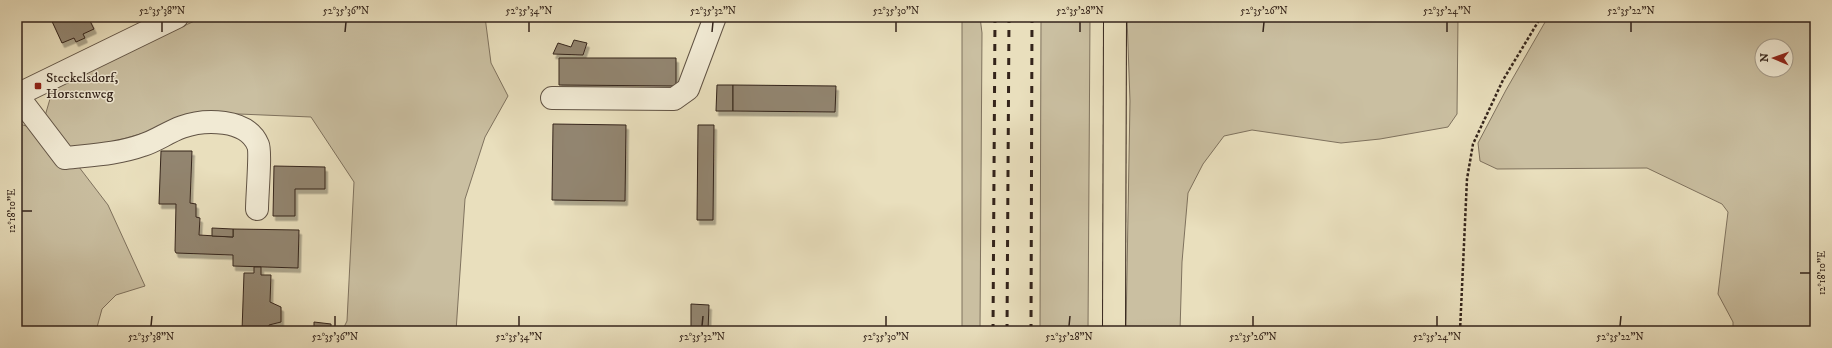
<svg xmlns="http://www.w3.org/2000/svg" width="1832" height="348" font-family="'IM FELL DW Pica',serif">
	<defs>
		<filter id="shadow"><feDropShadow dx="2.5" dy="4.5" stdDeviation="0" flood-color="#0004"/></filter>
	</defs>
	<rect width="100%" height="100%" fill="#e9dfbd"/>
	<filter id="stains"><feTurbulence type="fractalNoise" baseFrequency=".005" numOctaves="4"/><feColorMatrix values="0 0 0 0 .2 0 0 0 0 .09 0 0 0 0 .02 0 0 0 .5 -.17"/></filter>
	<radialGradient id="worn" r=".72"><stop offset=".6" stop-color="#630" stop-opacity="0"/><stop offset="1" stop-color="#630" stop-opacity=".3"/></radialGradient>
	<g fill="#cabfa1" stroke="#7f725e" fill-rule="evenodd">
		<polygon points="203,17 485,17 491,63 508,96 485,137 465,199 456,331 342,331 347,321 354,182 311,117 215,113 69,154 108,205 145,286 116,295 102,309 96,331 17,331 17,123 32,128 45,116 52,92 57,85"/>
		<polygon points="962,17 980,17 982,33 980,331 962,331"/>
		<polygon points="1041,17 1090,17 1088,331 1040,331"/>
		<polygon points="1127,17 1458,17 1457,114 1448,127 1380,139 1341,143 1252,130 1224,136 1203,164 1188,193 1182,262 1180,331 1126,331 1130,101"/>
		<path d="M1548,17H1815V331H1733V322L1718,294L1728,212L1722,204L1647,168L1497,169L1480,161L1478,143L1506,90ZM1762,46H1786V70H1762Z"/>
	</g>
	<g fill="#92856f" stroke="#34241b" filter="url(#shadow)">
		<polygon points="50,17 88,17 94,29 83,34 85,38 76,42 74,38 62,43"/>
		<polygon points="574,40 587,43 583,55 553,54 558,43 571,47"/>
		<polygon points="559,58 676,58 676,86 559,85"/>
		<polygon points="717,85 733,85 733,111 716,111"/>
		<polygon points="733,85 836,86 835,112 733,111"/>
		<polygon points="553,124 626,125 625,201 552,200"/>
		<polygon points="698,125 714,125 713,220 697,220"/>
		<polygon points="161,151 192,151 190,203 196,204 196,217 200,218 199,235 233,237 233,229 299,230 298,268 233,266 233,255 176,253 175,251 176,204 159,204"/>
		<polygon points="274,166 325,167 325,189 295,189 295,216 273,216"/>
		<polygon points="212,228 233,229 233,237 212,236"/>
		<polygon points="254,267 261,267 261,275 271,275 270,302 281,307 281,322 269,325 269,331 242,331 244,273 254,273"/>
		<polygon points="691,304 709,305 708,331 691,331"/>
		<polygon points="314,322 331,324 331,331 314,331"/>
	</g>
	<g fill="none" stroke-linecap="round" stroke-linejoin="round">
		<g stroke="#615344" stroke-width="24">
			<g id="minor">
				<path d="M17,95L65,158C91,155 118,154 143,145C156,141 168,132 182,127C204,119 247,118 258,145C261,152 257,197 257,209"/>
				<polyline points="17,95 177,17"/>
				<polyline points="552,98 674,99 688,89 715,17"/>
			</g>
		</g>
		<g stroke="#34241b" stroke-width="24">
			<polyline id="major" points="1114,331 1115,17"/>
		</g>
		<polyline stroke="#34241b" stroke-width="2.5" stroke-dasharray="3 2" stroke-linecap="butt" points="1460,331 1467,179 1473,144 1503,80 1541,17"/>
		<use href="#minor" stroke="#f1ead4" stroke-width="22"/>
		<use href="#major" stroke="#e9dfbd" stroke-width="22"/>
		<g stroke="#34241b" stroke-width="3" stroke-dasharray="7 7" stroke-linecap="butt">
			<polyline points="993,331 995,17"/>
			<polyline points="1007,331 1009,17"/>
			<polyline points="1031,331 1032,17"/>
		</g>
	</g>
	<path fill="none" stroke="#34241b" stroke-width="1.5" d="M162,32V22M345,32L346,22M529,32V22M712,32L713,22M896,32V22M1080,32V22M1263,32L1264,22M1447,32V22M1631,32V22M22,211H32M1800,273H1810M151,326L152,316M335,326V316M519,326V316M702,326L703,316M886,326V316M1069,326L1070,316M1253,326V316M1437,326V316M1620,326L1621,316"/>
	<rect fill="#8f2418" stroke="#f1ead4" stroke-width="1.5" x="34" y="82" width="8" height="8" rx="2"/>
	<g text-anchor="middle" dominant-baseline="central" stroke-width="3" stroke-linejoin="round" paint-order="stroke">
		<g font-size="14" fill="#34241b" stroke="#f1ead4" text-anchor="start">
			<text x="46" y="78">Steckelsdorf,<tspan x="46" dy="16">Horstenweg</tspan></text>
		</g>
	</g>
	<rect width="1832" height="348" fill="none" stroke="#e9dfbd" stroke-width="44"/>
	<g transform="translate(1774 58) rotate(272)"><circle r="19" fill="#f1ead4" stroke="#a59b8a"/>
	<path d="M0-3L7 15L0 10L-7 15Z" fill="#8f2418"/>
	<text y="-6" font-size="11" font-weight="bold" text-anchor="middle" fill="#34241b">N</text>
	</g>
	<rect x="22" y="22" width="1788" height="304" fill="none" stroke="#34241b" stroke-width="1.5"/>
	<g font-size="10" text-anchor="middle" fill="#34241b">
		<text x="162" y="14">52°35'38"N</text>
		<text x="346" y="14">52°35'36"N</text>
		<text x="529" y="14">52°35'34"N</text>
		<text x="713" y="14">52°35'32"N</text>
		<text x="896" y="14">52°35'30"N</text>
		<text x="1080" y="14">52°35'28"N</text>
		<text x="1264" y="14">52°35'26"N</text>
		<text x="1447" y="14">52°35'24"N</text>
		<text x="1631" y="14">52°35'22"N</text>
		<text transform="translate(11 211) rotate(-90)" y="4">12°18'10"E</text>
		<text transform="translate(1821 273) rotate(-90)" y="4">12°18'10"E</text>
		<text x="151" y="340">52°35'38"N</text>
		<text x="335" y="340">52°35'36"N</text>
		<text x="519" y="340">52°35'34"N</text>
		<text x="702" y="340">52°35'32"N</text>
		<text x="886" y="340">52°35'30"N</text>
		<text x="1069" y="340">52°35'28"N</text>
		<text x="1253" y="340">52°35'26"N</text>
		<text x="1437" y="340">52°35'24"N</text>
		<text x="1620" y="340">52°35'22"N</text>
	</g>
	<rect width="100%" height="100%" filter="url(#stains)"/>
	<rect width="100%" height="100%" fill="url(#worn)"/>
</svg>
